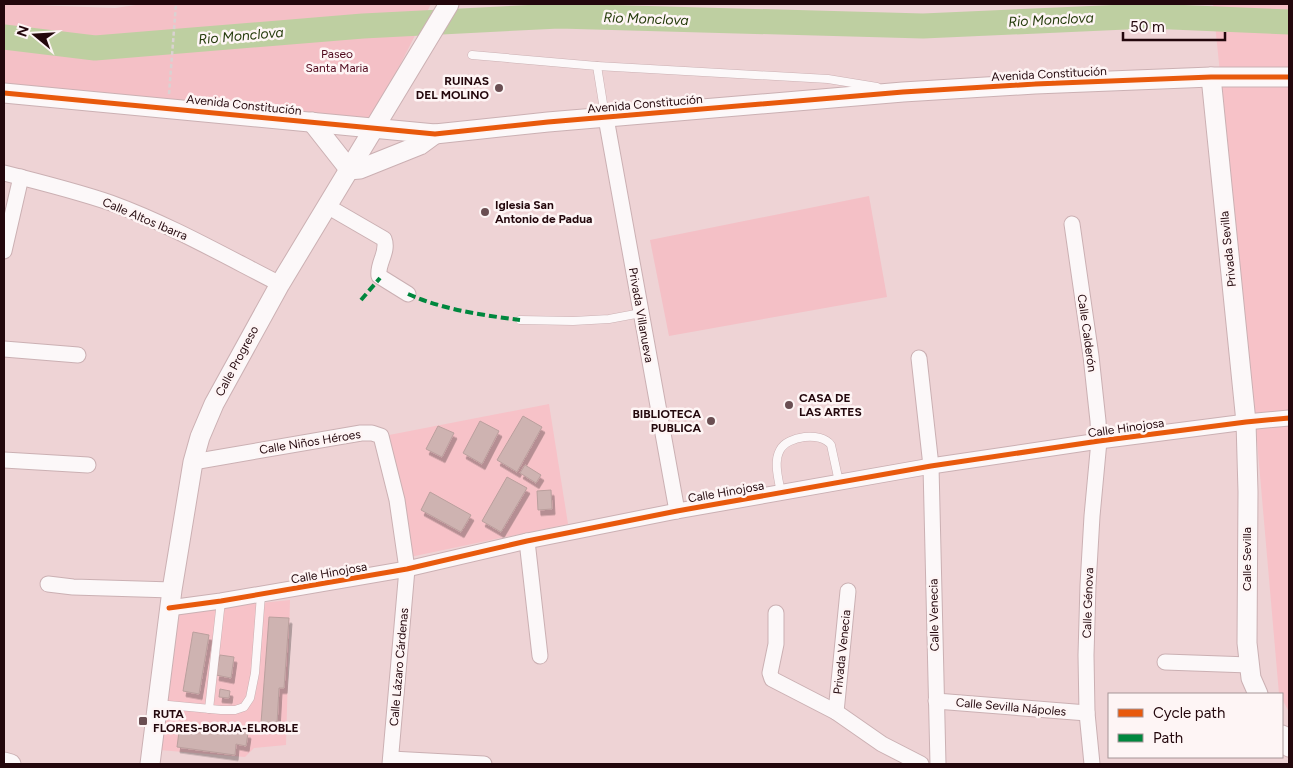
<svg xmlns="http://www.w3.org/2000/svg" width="1293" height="768" font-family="Figtree,sans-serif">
	<defs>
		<filter id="shadow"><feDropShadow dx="3" dy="5.5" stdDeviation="0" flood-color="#0004"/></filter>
	</defs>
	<rect width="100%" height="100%" fill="#eed3d5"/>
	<g fill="#f7c2c8">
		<polygon points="1213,4 1289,4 1289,712 1282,699 1282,694 1279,694 1256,429"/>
		<polygon points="549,404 568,524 410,557 389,435"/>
		<polygon points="290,600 286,745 254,748 245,757 159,750 175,612"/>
	</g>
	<g fill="#f4c0c6">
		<polygon points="4,4 115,8 143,4 431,4 372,120 4,88"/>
		<polygon points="869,196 887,297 669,336 650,240"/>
	</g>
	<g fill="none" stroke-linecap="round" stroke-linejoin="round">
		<polyline stroke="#becfa1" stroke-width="25" points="4,37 95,48 363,26 559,16 923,26 1148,16 1289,22"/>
	</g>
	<g fill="#ceb3b1" stroke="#ba9f9d" filter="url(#shadow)">
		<polygon points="523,416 542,427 517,472 497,460"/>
		<polygon points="480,421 499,431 482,464 463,453"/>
		<polygon points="438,426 454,433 442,457 426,449"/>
		<polygon points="525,465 541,475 536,483 520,473"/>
		<polygon points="507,477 527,488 501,532 482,521"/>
		<polygon points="551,490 552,509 538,510 537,491"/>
		<polygon points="430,492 471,515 461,532 421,510"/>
		<polygon points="269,617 289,618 284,688 279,688 277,724 261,723"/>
		<polygon points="193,632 209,635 199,694 183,691"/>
		<polygon points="220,655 234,657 231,678 216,675"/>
		<polygon points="220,689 230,691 229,698 219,697"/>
		<polygon points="180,724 248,733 246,746 236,744 235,755 177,747"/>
	</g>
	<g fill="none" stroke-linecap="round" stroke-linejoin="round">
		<g stroke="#cbb0b3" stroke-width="9">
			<g id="service">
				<polyline points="472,55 597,66 605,116"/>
				<polyline points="597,66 828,79 877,87"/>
				<polyline points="520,320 573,321 609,319 641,313"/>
				<path d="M781,493C779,481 773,462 780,450C787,436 821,431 831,445L839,482"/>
				<polyline points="158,704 221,710 235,710 244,707 250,698 255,673 261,595"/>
				<polyline points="209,709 221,601"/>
			</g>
		</g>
		<g stroke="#cbb0b3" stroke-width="17">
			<g id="minor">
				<polyline points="606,118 677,511"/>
				<path d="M4,173C40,182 76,191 111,203C169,224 225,256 280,284"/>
				<path d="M327,206L384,239C389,252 377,263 379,276L408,294"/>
				<polyline points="1072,224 1091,356 1098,421 1099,441 1092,516 1088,585 1086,655 1087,713 1092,764"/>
				<polyline points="4,251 21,177"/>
				<polyline points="4,349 78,355"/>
				<polyline points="919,358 931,466 938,764"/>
				<polyline points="4,460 88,465"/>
				<polyline points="193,462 361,433 372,433 381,436 397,500 407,569 390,764"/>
				<polyline points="527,541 540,656"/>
				<polyline points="48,584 73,587 172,590"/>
				<polyline points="169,608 221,601 407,569 527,541 677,511 931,466 1099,441 1246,422 1289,418"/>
				<polyline points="776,613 776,644 770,673 772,679 836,712 882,744 921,764"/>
				<polyline points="1165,662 1249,665"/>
				<polyline points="936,701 1087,713"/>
				<polyline points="836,712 848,591"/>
				<polyline points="391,759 484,764"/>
			</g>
		</g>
		<g stroke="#cbb0b3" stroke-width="21">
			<g id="tertiary">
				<polyline points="1211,77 1246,422 1248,492 1247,643 1251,678 1258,694"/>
				<polyline points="4,93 435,134 548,122 903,92 1035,84 1211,77 1289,77"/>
				<polyline points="312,122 349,169"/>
				<polyline points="348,170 360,169 420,145 435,134"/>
				<polyline points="1282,735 1289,747"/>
				<polyline points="4,762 11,764"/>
				<polyline points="150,764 172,590 193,462 200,437 214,404 280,284 449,4"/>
			</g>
		</g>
		<polyline stroke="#dad2d2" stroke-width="2.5" stroke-dasharray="4 2.5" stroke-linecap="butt" points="169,94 176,4"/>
		<use href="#service" stroke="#fcf8f9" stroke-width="8"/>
		<use href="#minor" stroke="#fcf8f9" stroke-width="15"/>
		<use href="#tertiary" stroke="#fcf8f9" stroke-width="19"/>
		<g stroke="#00873e" stroke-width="4" stroke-dasharray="8 4" stroke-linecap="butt">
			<path d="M408,294C444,310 482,315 520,320"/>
			<polyline points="361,300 380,278"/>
		</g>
		<g stroke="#fef5f5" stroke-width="8">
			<g id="cycleway">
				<polyline points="4,93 435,134 548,122 903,92 1035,84 1211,77 1289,77"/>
				<polyline points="169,608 221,601 407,569 527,541 677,511 931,466 1099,441 1246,422 1289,418"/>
			</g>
		</g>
		<use href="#cycleway" stroke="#e8590c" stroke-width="5"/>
	</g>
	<g fill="#6a4e52" stroke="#fef5f5" stroke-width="2">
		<circle cx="499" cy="88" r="5"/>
		<circle cx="485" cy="212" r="5"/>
		<circle cx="789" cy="405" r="5"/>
		<circle cx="711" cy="421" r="5"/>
		<rect x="138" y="716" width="10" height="10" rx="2.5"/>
	</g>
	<g text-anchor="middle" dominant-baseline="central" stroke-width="5" stroke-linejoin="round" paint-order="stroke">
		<g font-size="12" fill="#50091d" stroke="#fef5f5">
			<text x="337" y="54">Paseo<tspan x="337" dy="14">Santa Maria</tspan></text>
		</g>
		<g font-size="12" fill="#23070c" stroke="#fef5f5">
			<text transform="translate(1049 74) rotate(-3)">Avenida Constitución</text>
			<text transform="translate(645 104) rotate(-5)">Avenida Constitución</text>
			<text transform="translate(244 105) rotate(6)">Avenida Constitución</text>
			<text transform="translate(145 219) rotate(23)">Calle Altos Ibarra</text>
			<text transform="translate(1228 249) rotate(-96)">Privada Sevilla</text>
			<text transform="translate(641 315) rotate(80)">Privada Villanueva</text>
			<text transform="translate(1087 333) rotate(82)">Calle Calderón</text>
			<text transform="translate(237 361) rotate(-62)">Calle Progreso</text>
			<text transform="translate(1126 428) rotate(-8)">Calle Hinojosa</text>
			<text transform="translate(310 442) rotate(-9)">Calle Niños Héroes</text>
			<text transform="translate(726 492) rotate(-10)">Calle Hinojosa</text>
			<text transform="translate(1247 559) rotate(-90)">Calle Sevilla</text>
			<text transform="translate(329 573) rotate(-10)">Calle Hinojosa</text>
			<text transform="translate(1088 603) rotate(-88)">Calle Génova</text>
			<text transform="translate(934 615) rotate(-91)">Calle Venecia</text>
			<text transform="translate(842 652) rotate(-84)">Privada Venecia</text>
			<text transform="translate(399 667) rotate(-85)">Calle Lázaro Cárdenas</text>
			<text transform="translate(1011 707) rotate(5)">Calle Sevilla Nápoles</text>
		</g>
		<g font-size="12" font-weight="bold" fill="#23070c" stroke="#fef5f5" text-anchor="start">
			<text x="489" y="81" text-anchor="end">RUINAS<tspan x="489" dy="14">DEL MOLINO</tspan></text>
			<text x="495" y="205">Iglesia San<tspan x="495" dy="14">Antonio de Padua</tspan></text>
			<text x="799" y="398">CASA DE<tspan x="799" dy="14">LAS ARTES</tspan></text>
			<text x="701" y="414" text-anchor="end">BIBLIOTECA<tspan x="701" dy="14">PUBLICA</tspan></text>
			<text x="153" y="714">RUTA<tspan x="153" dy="14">FLORES-BORJA-ELROBLE</tspan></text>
		</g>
		<g font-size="14" font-style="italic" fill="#243b0b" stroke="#fef5f5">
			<text transform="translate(646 19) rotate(2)">Rio Monclova</text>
			<text transform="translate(1051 20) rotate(-3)">Rio Monclova</text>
			<text transform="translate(241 36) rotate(-5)">Rio Monclova</text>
		</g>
	</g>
	<rect width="1293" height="768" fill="none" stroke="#23070c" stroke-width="10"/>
	<rect x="1108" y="693" width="175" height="65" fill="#fef5f5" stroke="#a69698"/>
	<rect x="1118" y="709" width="25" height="8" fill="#e8590c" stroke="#a69698"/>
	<text x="1153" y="718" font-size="15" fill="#23070c">Cycle path</text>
	<rect x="1118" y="734" width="25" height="8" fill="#00873e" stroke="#a69698"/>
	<text x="1153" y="743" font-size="15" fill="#23070c">Path</text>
	<g transform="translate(35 35) rotate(288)" stroke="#fef5f5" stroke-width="4" paint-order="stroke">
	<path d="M0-4L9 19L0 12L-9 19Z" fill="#23070c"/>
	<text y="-8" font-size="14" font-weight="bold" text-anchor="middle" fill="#23070c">N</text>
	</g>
	<path d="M1123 32v8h102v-8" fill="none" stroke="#23070c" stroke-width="2.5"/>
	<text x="1130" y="32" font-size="15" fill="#23070c" stroke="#fef5f5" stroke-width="4" paint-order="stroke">50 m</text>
</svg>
